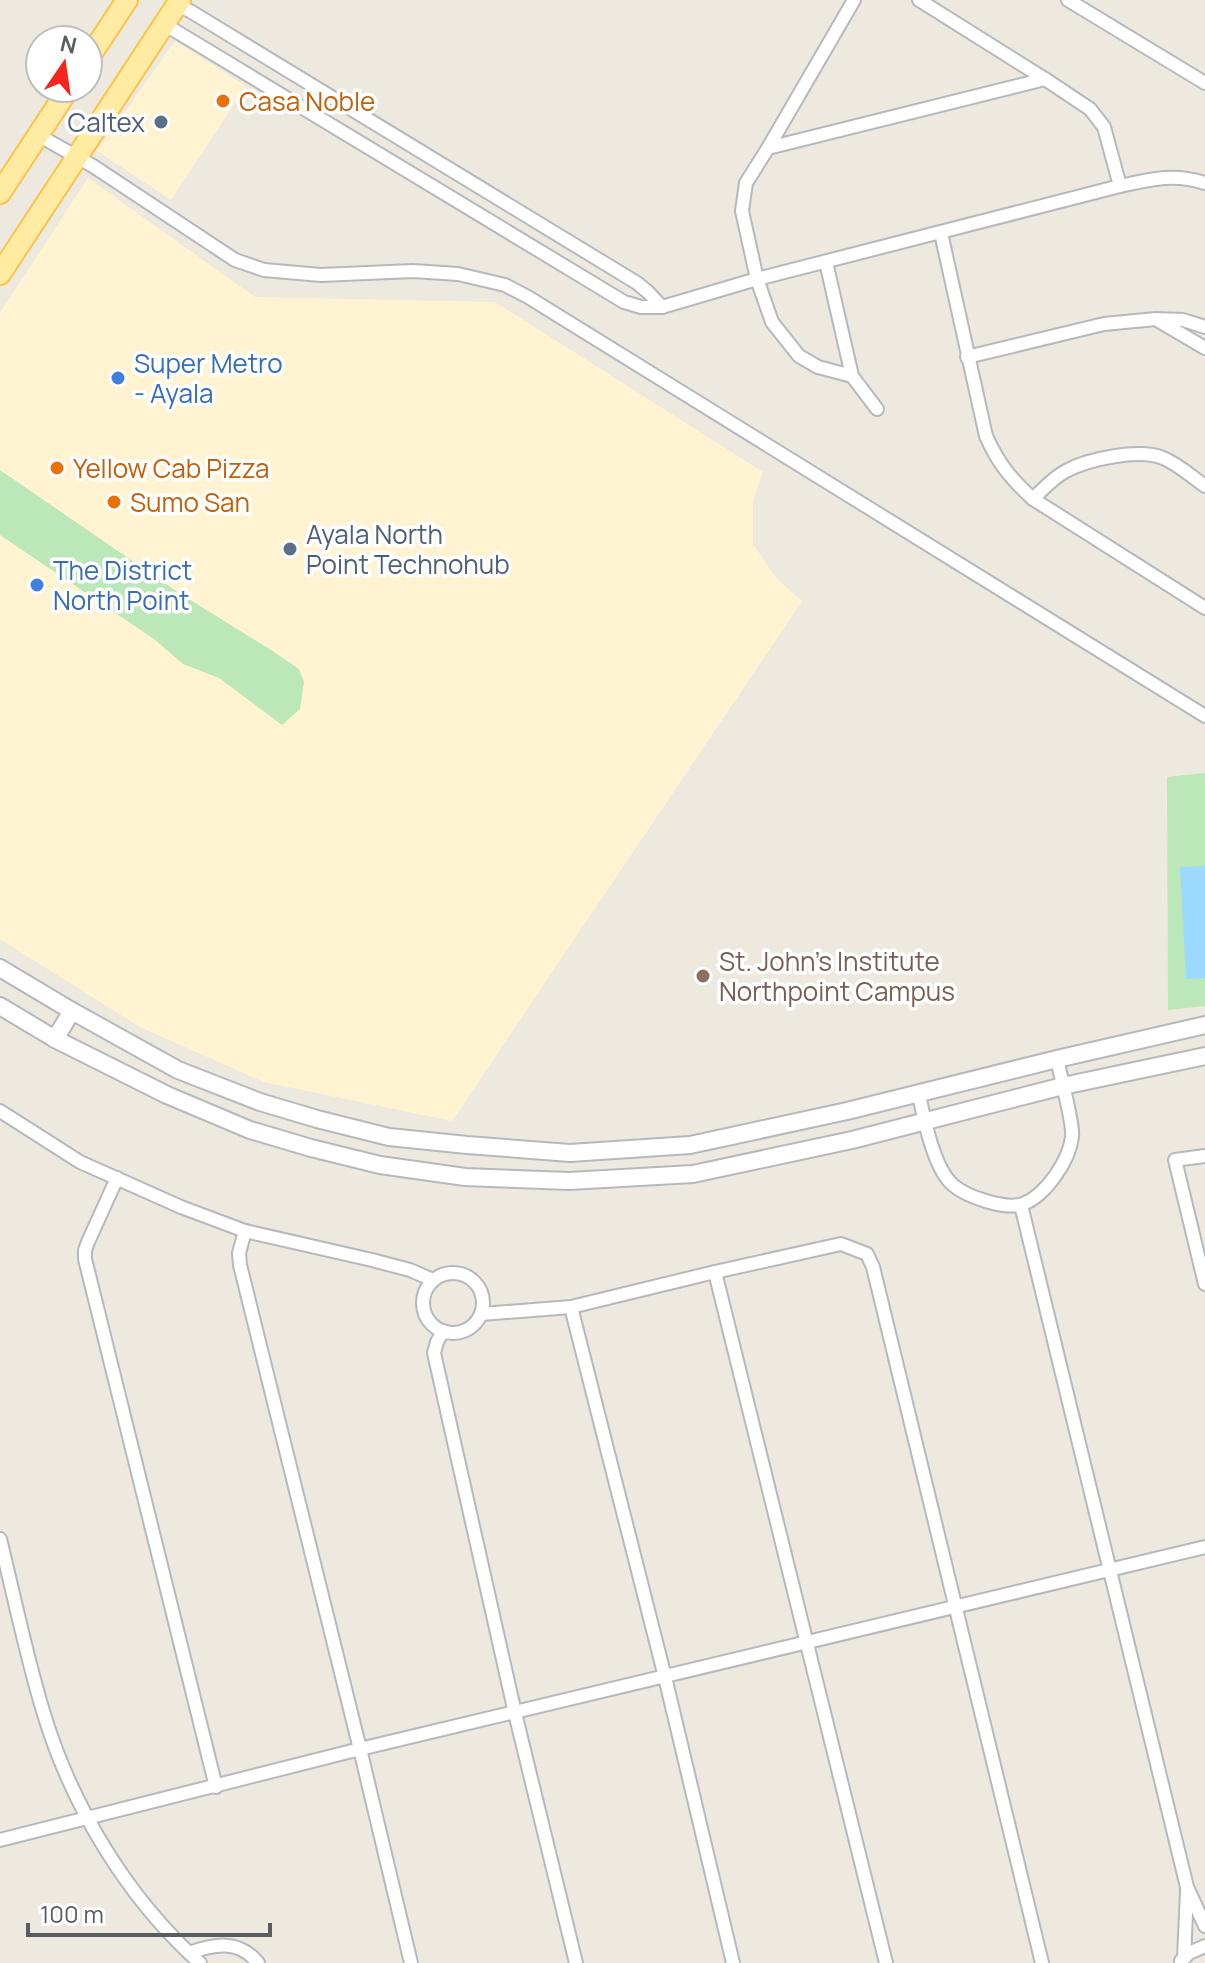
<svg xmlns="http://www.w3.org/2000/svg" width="1205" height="1963" font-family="Manrope,sans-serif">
	<rect width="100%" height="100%" fill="#ede9df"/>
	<g fill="#fff3d2">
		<polygon points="175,41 246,86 171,200 97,151"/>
		<polygon points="88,178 255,297 495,302 763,472 753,500 753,544 776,578 802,601 452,1121 264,1082 140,1027 0,939 0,313"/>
	</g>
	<g fill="#bbe7b9">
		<polygon points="0,470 179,593 271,650 299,669 304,682 300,709 282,725 219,678 183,664 154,639 0,535"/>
		<polygon points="1205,773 1205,1006 1168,1010 1167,777"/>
	</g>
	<polygon fill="#9dd8ff" points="1205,866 1205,978 1186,979 1180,867"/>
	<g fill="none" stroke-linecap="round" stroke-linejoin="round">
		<g stroke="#b5b9be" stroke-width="16">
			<g id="minor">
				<polyline points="919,0 1045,79 1090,109 1104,127 1120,186"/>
				<polyline points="1068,0 1205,83"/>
				<polyline points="177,5 190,11 637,283 648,292 662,307"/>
				<path d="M164,24L624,302L641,307H662L757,279L1120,186C1152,179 1173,173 1205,183"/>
				<polyline points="38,135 93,166 235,260 264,270 321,275 413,271 458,274 505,285 528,297 1205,716"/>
				<polyline points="768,148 854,0"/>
				<path d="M941,233L986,436C998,463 1010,478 1033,499L1205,608"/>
				<polyline points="826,262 852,376"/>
				<polyline points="1159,321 1205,348"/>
				<polyline points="967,357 1104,324 1156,319 1183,320 1205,327"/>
				<polyline points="877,409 852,376 818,367 799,356 772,322 757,279 742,211 746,183 768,148 1045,79"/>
				<path d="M1033,499C1043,489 1054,477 1066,471C1088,459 1140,448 1163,458C1178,464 1192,477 1205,486"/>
				<path d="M919,1095C924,1119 934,1169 953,1185C967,1197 1005,1210 1023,1204C1046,1195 1069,1161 1072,1137C1074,1124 1060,1075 1057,1059"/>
				<polyline points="0,1111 80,1162 181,1207 245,1231 372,1260 410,1270 433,1280"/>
				<polyline points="1205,1156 1175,1160 1205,1284"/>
				<polyline points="117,1178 88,1242 85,1250 85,1259 216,1787"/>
				<polyline points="1021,1205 1187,1887 1205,1926"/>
				<polyline points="245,1231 239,1253 240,1265 360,1749 411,1963"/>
				<polyline points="715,1272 886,1963"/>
				<circle cx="453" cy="1303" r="30"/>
				<polyline points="571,1307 665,1677 733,1963"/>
				<polyline points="481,1314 571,1307 715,1272 841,1244 867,1254 873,1267 1042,1963"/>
				<polyline points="443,1331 437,1342 434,1353 515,1713 576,1963"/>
				<path d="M0,1539C14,1596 26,1655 43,1711C71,1805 127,1898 200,1963"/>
				<polyline points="0,1840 360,1749 1205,1547"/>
				<path d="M189,1953C214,1944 239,1939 258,1963"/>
				<polyline points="1184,1958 1187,1891"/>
				<polyline points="1181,1961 1189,1953 1205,1946"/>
			</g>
		</g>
		<g stroke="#b5b9be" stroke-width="20">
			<g id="tertiary">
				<polyline points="0,968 72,1011 178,1070 260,1102 317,1119 389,1137 467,1145 570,1153 690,1145 847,1111 1057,1059 1205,1025"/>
				<polyline points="0,1006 55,1039 167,1095 250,1130 311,1148 380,1165 465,1177 569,1181 693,1174 852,1140 1063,1086 1205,1056"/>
				<polyline points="55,1039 72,1011"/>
			</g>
		</g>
		<g stroke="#fcc24a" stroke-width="24">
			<g id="primary">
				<polyline points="88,59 127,0"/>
				<polyline points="0,193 69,88"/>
				<polyline points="0,274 180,0"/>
			</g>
		</g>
		<use href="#minor" stroke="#fff" stroke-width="12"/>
		<use href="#tertiary" stroke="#fff" stroke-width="16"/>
		<use href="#primary" stroke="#ffeca2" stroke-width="20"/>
	</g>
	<g fill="#e8710a" stroke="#fff" stroke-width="3">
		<circle cx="223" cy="101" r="8"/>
		<circle cx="57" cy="468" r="8"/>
		<circle cx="114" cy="502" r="8"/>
	</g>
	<g fill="#5c6f8a" stroke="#fff" stroke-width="3">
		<circle cx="161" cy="122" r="8"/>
		<circle cx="290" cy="549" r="8"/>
	</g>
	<g fill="#3f7fe0" stroke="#fff" stroke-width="3">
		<circle cx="118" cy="378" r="8"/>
		<circle cx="37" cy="585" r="8"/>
	</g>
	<circle fill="#8d6e63" stroke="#fff" stroke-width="3" cx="703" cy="976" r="8"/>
	<g text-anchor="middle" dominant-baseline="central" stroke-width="7" stroke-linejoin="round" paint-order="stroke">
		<g font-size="26" fill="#c56008" stroke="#fff" text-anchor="start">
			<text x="239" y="101">Casa Noble</text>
			<text x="73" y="468">Yellow Cab Pizza</text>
			<text x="130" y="502">Sumo San</text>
		</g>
		<g font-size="26" fill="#4e5e75" stroke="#fff" text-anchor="end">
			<text x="145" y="122">Caltex</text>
			<text x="306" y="534" text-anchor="start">Ayala North<tspan x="306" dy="30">Point Technohub</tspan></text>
		</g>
		<g font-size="26" fill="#366cbe" stroke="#fff" text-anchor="start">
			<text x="134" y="363">Super Metro<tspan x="134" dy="30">- Ayala</tspan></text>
			<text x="53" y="570">The District<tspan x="53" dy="30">North Point</tspan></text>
		</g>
		<g font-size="26" fill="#785e54" stroke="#fff" text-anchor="start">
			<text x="719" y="961">St. John's Institute<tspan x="719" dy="30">Northpoint Campus</tspan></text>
		</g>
	</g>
	<g transform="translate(64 64) rotate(13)"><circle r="38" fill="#ffffff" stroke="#bcbec0" stroke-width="2"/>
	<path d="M0-6L14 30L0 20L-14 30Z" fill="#f6241d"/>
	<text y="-12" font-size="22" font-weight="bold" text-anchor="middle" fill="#585d62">N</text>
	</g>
	<path d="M28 1923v12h242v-12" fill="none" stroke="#585d62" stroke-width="4"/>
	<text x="40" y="1923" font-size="24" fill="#585d62" stroke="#ffffff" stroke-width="6" paint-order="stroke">100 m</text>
</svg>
